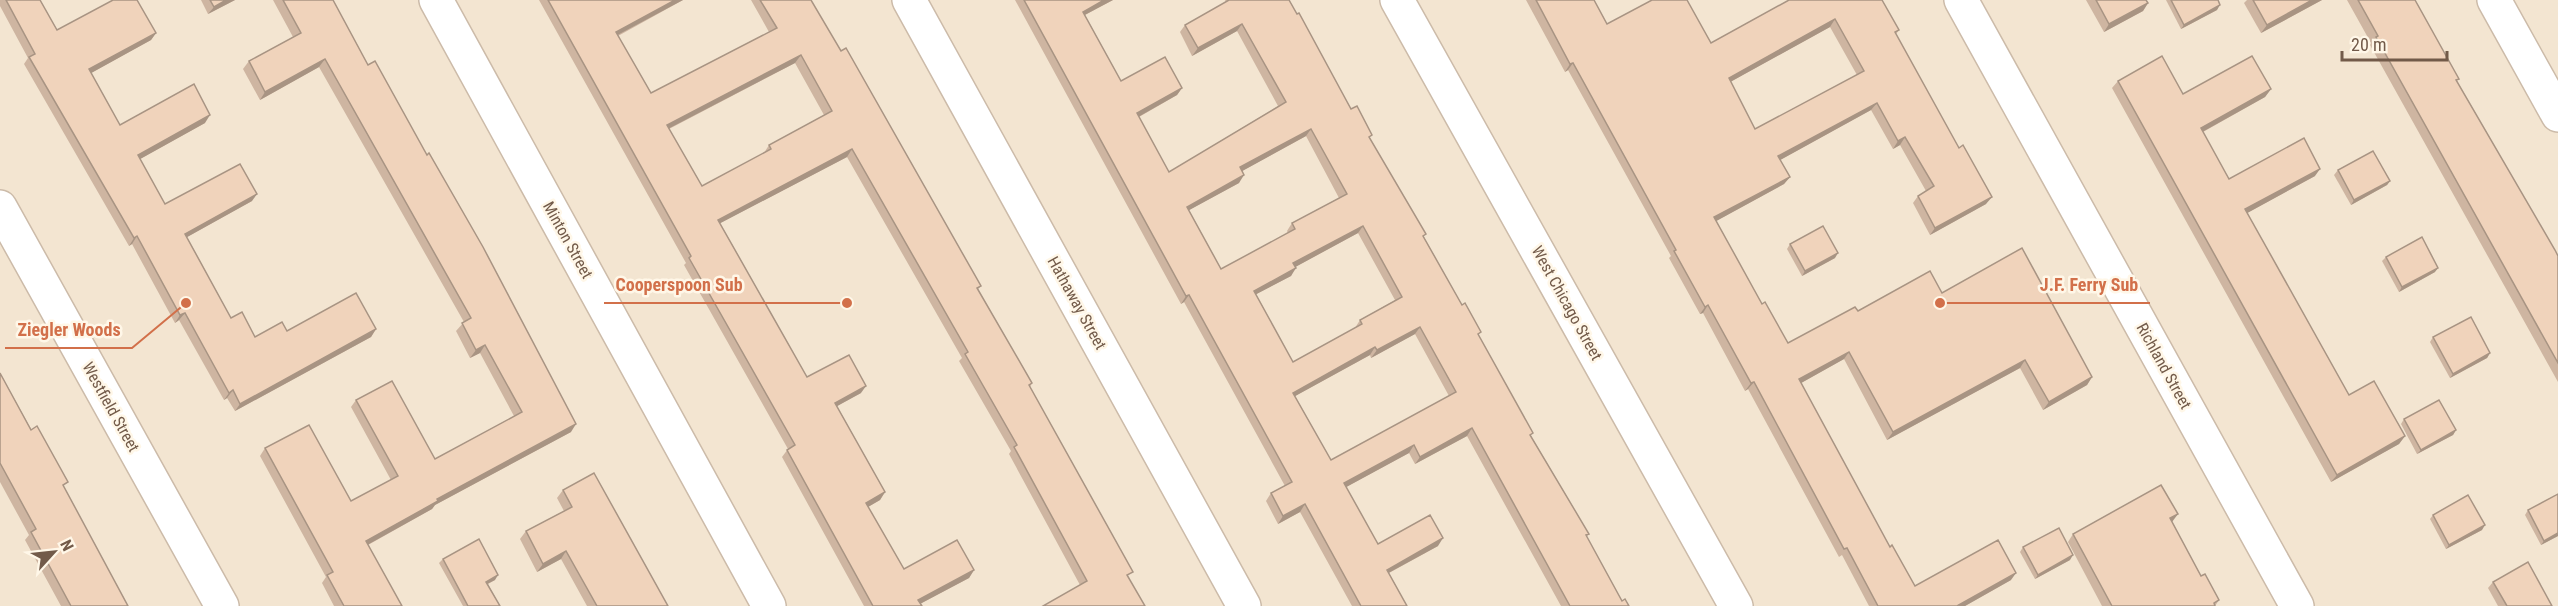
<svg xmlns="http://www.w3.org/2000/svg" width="2558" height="606" font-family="'Roboto Condensed',sans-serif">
	<rect width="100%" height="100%" fill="#fbf3e2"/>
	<rect fill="#f3e5d1" x="0" y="0" width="2558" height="606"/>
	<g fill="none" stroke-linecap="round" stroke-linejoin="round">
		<g stroke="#ccbba9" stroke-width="36">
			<g id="minor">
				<polyline points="436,0 769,606"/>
				<polyline points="909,0 1244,606"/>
				<polyline points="1397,0 1736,606"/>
				<polyline points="1961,0 2297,606"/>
				<polyline points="2494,0 2558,115"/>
				<polyline points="0,207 222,606"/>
			</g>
		</g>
		<use href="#minor" stroke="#fff" stroke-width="33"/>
	</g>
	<g fill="#ceb5a1" fill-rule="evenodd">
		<polygon points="0,0 40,0 57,30 156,33 151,40 91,73 120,125 205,123 140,159 165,204 252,201 187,237 231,318 255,337 287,331 376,329 371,337 235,411 227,398 224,400 179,320 175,323 132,244 129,246 24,64 28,58 0,6"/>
		<polygon points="201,0 235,0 208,14"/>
		<polygon points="273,0 333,0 368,65 571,432 435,505 432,509 368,545 402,606 334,606 322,583 326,577 260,456 265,448 351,501 391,480 351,407 356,400 435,459 514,416 480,353 470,358 456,331 464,322 319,67 260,100 243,69 249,61 293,37"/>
		<path d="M539,0H683L618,36L651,93L769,32L751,0H811L841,51L981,286L978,289L1032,383L1030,387L1133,572L1080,585L1009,454L1011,451L959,361L962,358L847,157L720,223L807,377L861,393L837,406L885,492L880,500L868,507L904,569L974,570L969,578L920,604L922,606H864L782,457L788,449L684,265L686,263ZM795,63L824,115L769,145L764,153L702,186L669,129Z"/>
		<path d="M1015,0H1113L1085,15L1121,81L1182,88L1177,95L1139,117L1169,172L1278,106L1237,31L1192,56L1180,32L1185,25L1226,2L1225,0H1289L1351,109L1370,138L1424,237L1479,336L1531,436L1589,534L1586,537L1622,601L1629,606H1561L1467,436L1415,464L1409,453L1346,487L1378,544L1438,546L1389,573L1407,606H1352L1300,512L1278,524L1266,501L1271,493L1285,486L1184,302L1181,304ZM1306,136L1339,198L1292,223L1287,231L1288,233L1221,269L1189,210L1239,183L1242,171ZM1358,233L1395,300L1360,320L1355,328L1293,362L1256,294L1291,276L1295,267ZM1415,334L1449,396L1331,460L1295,396L1370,355L1371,358Z"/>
		<path d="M1526,0H1594L1607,24L1711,43L1789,0L1899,30L1896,34L1986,204L1930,235L1913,203L1918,196L1926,191L1900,145L1893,149L1871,110L1780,160L1790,177L1784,184L1716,221L1762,304L1788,343L1858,311L1942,293L2092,377L2087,385L2043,410L2020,368L1887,440L1844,359L1801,383L1890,547L1915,586L2011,580L1965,606H1869L1842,555L1839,557L1748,389L1745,391L1703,313L1700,314L1669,258L1671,256L1568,70L1565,72ZM1830,27L1857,75L1755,129L1730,82Z"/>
		<polygon points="2086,0 2146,0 2148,3 2143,11 2104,32"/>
		<polygon points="2166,0 2218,0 2217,10 2181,29"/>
		<polygon points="2247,0 2322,0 2261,33 2244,3"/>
		<polygon points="2347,0 2415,0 2457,81 2558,256 2558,382 2370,45 2371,43"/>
		<polygon points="2118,81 2183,94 2271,89 2265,97 2203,132 2229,179 2315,176 2247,213 2349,395 2405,436 2399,444 2331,482 2112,88"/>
		<polygon points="2338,170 2390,181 2387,185 2351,205 2334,175"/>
		<polygon points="1790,244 1835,258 1802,276 1787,249"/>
		<polygon points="2386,257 2435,272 2399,292 2382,261"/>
		<polygon points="2433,337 2490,353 2487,358 2450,378 2430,342"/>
		<polygon points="0,373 64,488 128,606 61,606 25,540 29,535 0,482"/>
		<polygon points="2404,419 2456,430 2453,435 2417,454 2401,424"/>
		<polygon points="563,490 668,606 587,606 561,559 537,572 520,539 526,531 564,511 557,498"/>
		<polygon points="2528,510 2558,536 2541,545 2525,515"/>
		<polygon points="2433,515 2482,530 2446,549 2430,519"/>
		<polygon points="2172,522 2201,576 2219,600 2215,606 2102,606 2068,542 2073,534"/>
		<polygon points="2023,547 2070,560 2035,579 2020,552"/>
		<polygon points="443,559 495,580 488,584 500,606 463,606 439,563"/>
		<polygon points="2493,582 2552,606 2498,606 2488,588"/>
	</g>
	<g fill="#a89483">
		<polygon points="226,0 235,0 208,14 214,7"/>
		<polygon points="675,0 683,0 610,39 616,32"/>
		<polygon points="1104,0 1113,0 1077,19 1083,12"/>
		<polygon points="2312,0 2322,0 2261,33 2267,25"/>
		<polygon points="2148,3 2143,11 2104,32 2109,24"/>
		<polygon points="2220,5 2217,10 2181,29 2184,25"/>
		<polygon points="1835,19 1830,27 1723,86 1729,78"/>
		<polygon points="1242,24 1237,31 1192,56 1198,48"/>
		<polygon points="156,33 151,40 84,77 89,69"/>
		<polygon points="801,55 795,63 662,132 667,125"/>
		<polygon points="325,59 319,67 260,100 265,92"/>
		<polygon points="1573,63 1568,70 1565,72 1570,64"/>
		<polygon points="1182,88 1177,95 1131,121 1137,113"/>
		<polygon points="2271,89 2265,97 2195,136 2201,128"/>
		<polygon points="1877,103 1871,110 1773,164 1778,156"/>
		<polygon points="210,115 205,123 133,163 138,155"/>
		<polygon points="1311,129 1306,136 1235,175 1240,167"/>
		<polygon points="1905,137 1900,145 1893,149 1898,141"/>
		<polygon points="852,149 847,157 713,227 718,220"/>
		<polygon points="2320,169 2315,176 2240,217 2245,209"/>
		<polygon points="1244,175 1239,183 1182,214 1187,207"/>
		<polygon points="1790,177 1784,184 1709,225 1714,217"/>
		<polygon points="2390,181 2387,185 2351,205 2354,200"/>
		<polygon points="257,194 252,201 180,241 185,234"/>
		<polygon points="1992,197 1986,204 1930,235 1935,228"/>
		<polygon points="1363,226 1358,233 1288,271 1293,263"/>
		<polygon points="137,236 132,244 129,246 134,238"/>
		<polygon points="1838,253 1835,258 1802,276 1805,271"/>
		<polygon points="1296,268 1291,276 1249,298 1254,291"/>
		<polygon points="2438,268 2435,272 2399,292 2402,287"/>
		<polygon points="1189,295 1184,302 1181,304 1186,296"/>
		<polygon points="1708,305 1703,313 1700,314 1705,307"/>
		<polygon points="185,313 179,320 175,323 180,315"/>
		<polygon points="1420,327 1415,334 1371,358 1377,350"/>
		<polygon points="376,329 371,337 235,411 240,404"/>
		<polygon points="485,345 480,353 470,358 476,350"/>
		<polygon points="1375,347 1370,355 1288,400 1293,393"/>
		<polygon points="1849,352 1844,359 1794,387 1799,379"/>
		<polygon points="2490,353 2487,358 2450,378 2453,374"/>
		<polygon points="2025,360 2020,368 1887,440 1893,432"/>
		<polygon points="2092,377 2087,385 2043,410 2049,402"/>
		<polygon points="1754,382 1748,389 1745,391 1751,383"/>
		<polygon points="866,386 861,393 830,410 835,403"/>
		<polygon points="233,390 227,398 224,400 229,393"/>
		<polygon points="576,424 571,432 435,505 432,509 360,549 366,541 437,499"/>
		<polygon points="1472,428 1467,436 1415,464 1420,457"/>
		<polygon points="2456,430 2453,435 2417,454 2421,450"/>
		<polygon points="2405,436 2399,444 2331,482 2337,475"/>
		<polygon points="1414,445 1409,453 1339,491 1344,483"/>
		<polygon points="885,492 880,500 861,511 866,503"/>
		<polygon points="1305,504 1300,512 1278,524 1283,516"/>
		<polygon points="2178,514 2172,522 2164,526 2170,518"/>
		<polygon points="2485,525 2482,530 2446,549 2449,545"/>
		<polygon points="2558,533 2558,536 2541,545 2544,541"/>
		<polygon points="1443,538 1438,546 1381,577 1387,570"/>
		<polygon points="566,551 561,559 537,572 543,564"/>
		<polygon points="2073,555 2070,560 2035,579 2038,575"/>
		<polygon points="974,570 969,578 916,606 918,600"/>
		<polygon points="2016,573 2011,580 1965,606 1957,606"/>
		<polygon points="498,575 495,580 483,586 486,582"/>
	</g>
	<g fill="#f0d3bb" stroke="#a89483" stroke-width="1.5" fill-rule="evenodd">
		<polygon points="6,0 40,0 57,30 113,0 137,0 156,33 89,69 120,125 194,84 210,115 138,155 165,204 240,164 257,194 185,234 231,318 242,312 255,337 282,322 287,331 356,293 376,329 240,404 233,390 229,393 185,313 180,315 137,236 134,238 29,57 35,54"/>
		<polygon points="210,0 226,0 214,7"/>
		<polygon points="283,0 333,0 368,65 375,61 427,155 429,153 483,247 576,424 437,499 438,501 366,541 402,606 344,606 327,575 333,572 265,448 309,425 351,501 398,476 356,400 392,381 435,459 522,412 485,345 476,350 462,323 471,318 325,59 265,92 249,61 301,33"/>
		<path d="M548,0H675L616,32L651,93L777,28L760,0H811L841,51L846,48L981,286L977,288L1032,383L1029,385L1133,572L1127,575L1145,606H1043L1087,581L1014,447L1017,445L965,354L968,352L852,149L718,220L807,377L849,355L866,386L835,403L885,492L866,503L904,569L957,540L974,570L918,600L922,606H873L787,450L795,445L689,258L691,256ZM801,55L832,111L769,145L771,149L702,186L667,125Z"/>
		<path d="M1024,0H1104L1083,12L1121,81L1165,57L1182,88L1137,113L1169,172L1286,102L1242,24L1198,48L1185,25L1229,0H1289L1297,14L1299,13L1351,109L1357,106L1372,135L1369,137L1426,234L1423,236L1462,305L1465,303L1481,332L1478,334L1533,433L1530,435L1589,534L1586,535L1622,601L1625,599L1629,606H1570L1472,428L1420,457L1414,445L1344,483L1378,544L1430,515L1443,538L1387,570L1407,606H1361L1305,504L1283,516L1271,493L1292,482L1189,295L1186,296ZM1311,129L1347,194L1292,223L1295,229L1221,269L1187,207L1244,175L1240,167ZM1363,226L1402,297L1360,320L1362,324L1293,362L1254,291L1296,268L1293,263ZM1420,327L1456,392L1331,460L1293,393L1375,347L1377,350Z"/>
		<path d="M1536,0H1594L1607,24L1652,0H1687L1711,43L1789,0H1882L1899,30L1895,32L1959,148L1963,145L1992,197L1935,228L1918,196L1934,186L1905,137L1898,141L1877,103L1778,156L1790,177L1714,217L1762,304L1765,302L1788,343L1855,307L1858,311L1930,271L1942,293L2022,248L2092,377L2049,402L2025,360L1893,432L1849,352L1799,379L1890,547L1892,545L1915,586L1998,540L2016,573L1957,606H1878L1847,548L1844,549L1754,382L1751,383L1708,305L1705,307L1674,251L1676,250L1573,63L1570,64ZM1835,19L1864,71L1755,129L1729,78Z"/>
		<polygon points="2096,0 2146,0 2148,3 2109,24"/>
		<polygon points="2171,0 2218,0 2220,5 2184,25"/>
		<polygon points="2253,0 2312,0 2267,25"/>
		<polygon points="2358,0 2415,0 2459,79 2456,80 2555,250 2558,256 2558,363 2376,37 2378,36"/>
		<polygon points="2162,56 2183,94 2252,56 2271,89 2201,128 2229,179 2304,138 2320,169 2245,209 2349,395 2374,381 2405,436 2337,475 2118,81"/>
		<polygon points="2373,151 2390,181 2354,200 2338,170"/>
		<polygon points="1823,226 1838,253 1805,271 1790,244"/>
		<polygon points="2422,237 2438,268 2402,287 2386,257"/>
		<polygon points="2471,317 2490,353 2453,374 2433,337"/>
		<polygon points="0,373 31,430 37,426 68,482 63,485 128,606 71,606 31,532 36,529 0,463"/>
		<polygon points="2439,400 2456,430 2421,450 2404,419"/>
		<polygon points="594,473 668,606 597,606 566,551 543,564 526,531 572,507 563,490"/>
		<polygon points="2161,485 2178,514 2170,518 2201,576 2205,574 2219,600 2214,603 2215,606 2112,606 2073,534"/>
		<polygon points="2558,494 2558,533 2544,541 2528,510"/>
		<polygon points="2468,495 2485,525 2449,545 2433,515"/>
		<polygon points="2059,528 2073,555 2038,575 2023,547"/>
		<polygon points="479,539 498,575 486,582 500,606 468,606 443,559"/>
		<polygon points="2528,562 2552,606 2507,606 2493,582"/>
	</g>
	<g text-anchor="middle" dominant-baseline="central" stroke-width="5" stroke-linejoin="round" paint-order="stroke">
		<g font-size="16" fill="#725a49" stroke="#fff7e8">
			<text transform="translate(568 240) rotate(61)">Minton Street</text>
			<text transform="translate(1077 303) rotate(61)">Hathaway Street</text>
			<text transform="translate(1567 303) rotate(61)">West Chicago Street</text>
			<text transform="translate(2164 366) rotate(61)">Richland Street</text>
			<text transform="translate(111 407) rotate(61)">Westfield Street</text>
		</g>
	</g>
	<path fill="none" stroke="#d2704a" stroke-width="2" d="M847 303L755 303H604M1940 303L2028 303H2150M186 303L132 348H5"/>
	<g fill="#d2704a" stroke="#fff7e8" stroke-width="2">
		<circle cx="847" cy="303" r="6"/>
		<circle cx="1940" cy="303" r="6"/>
		<circle cx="186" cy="303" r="6"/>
	</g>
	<g font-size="18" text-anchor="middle" font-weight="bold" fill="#d2704a" stroke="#fff7e8" stroke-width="5" stroke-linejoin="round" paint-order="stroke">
		<text x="679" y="291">Cooperspoon Sub</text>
		<text x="2089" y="291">J.F. Ferry Sub</text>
		<text x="69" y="336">Ziegler Woods</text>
	</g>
	<g transform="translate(54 552) rotate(63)" stroke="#fff7e8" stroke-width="4.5" paint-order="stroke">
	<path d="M0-4.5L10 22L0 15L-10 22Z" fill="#725a49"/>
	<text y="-9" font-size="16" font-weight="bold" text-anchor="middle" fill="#725a49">N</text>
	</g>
	<path d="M2342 51v9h105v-9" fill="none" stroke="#725a49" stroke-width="3"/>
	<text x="2351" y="51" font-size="18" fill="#725a49" stroke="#fff7e8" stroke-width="4.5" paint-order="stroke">20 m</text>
</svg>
